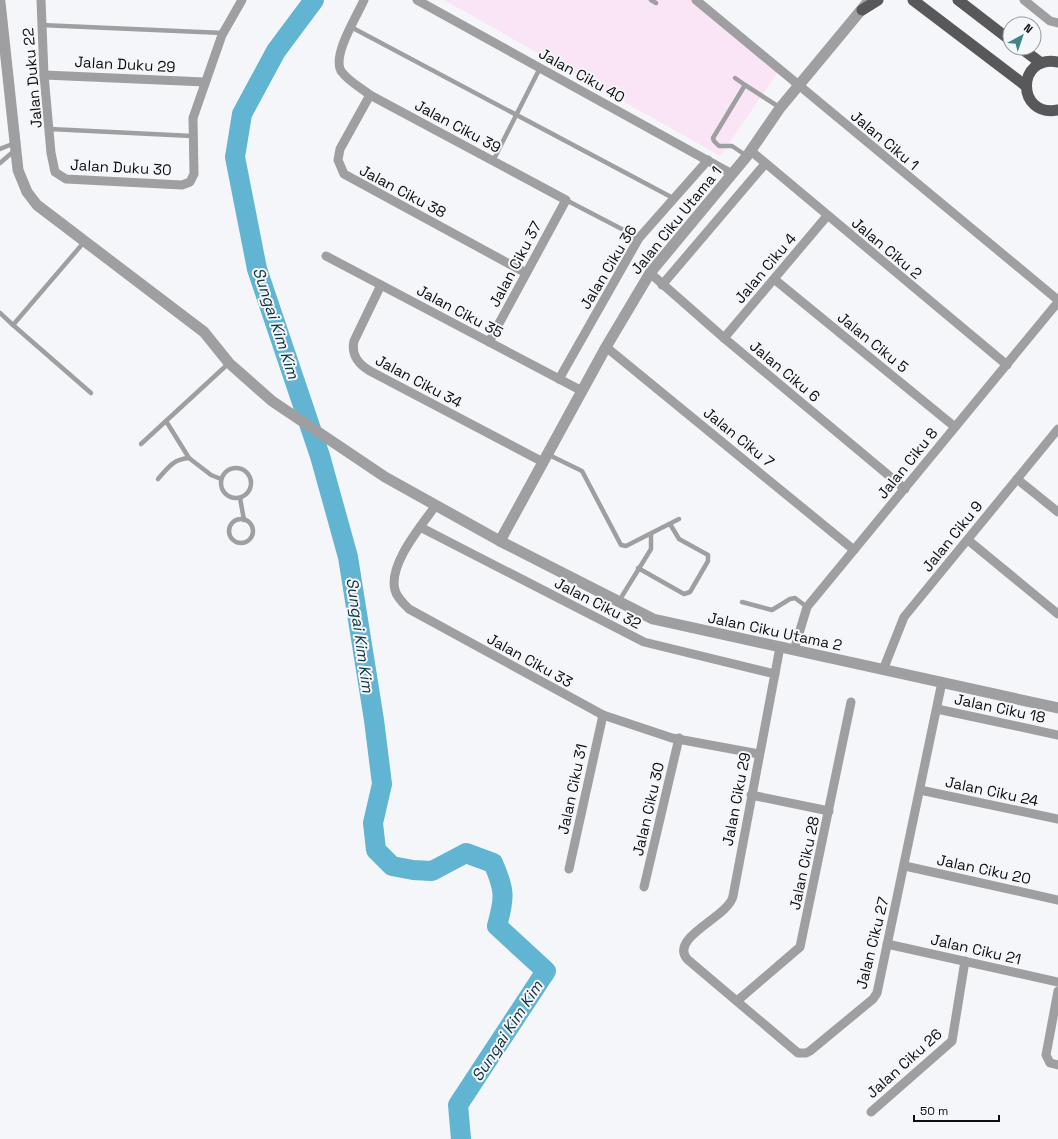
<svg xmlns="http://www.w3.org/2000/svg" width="1058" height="1139" font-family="'Space Grotesk',sans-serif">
	<rect width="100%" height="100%" fill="#f5f6fa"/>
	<polygon fill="#f9e5f5" points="444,0 691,0 778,72 720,156"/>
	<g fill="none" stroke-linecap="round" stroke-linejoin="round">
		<path stroke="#61b4d2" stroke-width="20" d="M314,0L276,51L242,114L235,157L257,269L320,456L348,557L374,720L382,784L373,823L376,850L392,866L413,870L432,871L466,853L493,863C505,890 505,897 497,926L546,971L458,1105L461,1139"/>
		<g stroke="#9f9ea0" stroke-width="4.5">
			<polyline points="651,0 656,3"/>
			<polyline points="41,25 223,33"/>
			<polyline points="351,27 673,198"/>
			<polyline points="735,78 745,85"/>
			<polyline points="50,129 192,136"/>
			<polyline points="0,149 15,143"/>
			<polyline points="747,156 732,146 719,146 714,141 713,138 745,85 779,107"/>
			<polyline points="493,161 540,68"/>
			<polyline points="0,163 14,151"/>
			<polyline points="566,200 639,238"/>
			<polyline points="0,313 13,325 85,241"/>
			<polyline points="13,325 91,393"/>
			<polyline points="141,444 229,363"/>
			<polyline points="547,454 582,471 621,545 626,546 679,519"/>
			<polyline points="189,458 211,475 221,479"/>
			<circle cx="236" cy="483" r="15"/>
			<path d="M158,479C168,468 173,459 189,458L166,421"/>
			<polyline points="240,498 244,520"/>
			<circle cx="241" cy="531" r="12"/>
			<polyline points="638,568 684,594 690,592 708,561 708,555 679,539 670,524"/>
			<polyline points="619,601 651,549 651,534"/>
			<polyline points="742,602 772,610 790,599 795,598 807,607"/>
		</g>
		<g stroke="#9f9ea0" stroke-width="9">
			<polyline points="41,0 44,75 51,153 55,172 66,179 182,185 190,182 194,174 193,118 222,35 242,0"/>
			<path d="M364,0C357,16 332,55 341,71C348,81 361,88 370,95L566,200L489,342"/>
			<polyline points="417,0 732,174"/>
			<polyline points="696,0 1058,300"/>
			<polyline points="1024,0 1050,21 1058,23"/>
			<polyline points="44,75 205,82"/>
			<polyline points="370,95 340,149 338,160 344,174 526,273"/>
			<polyline points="751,151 1007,365"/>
			<polyline points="326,256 582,391"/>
			<polyline points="650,273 724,338 905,489"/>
			<polyline points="774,279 955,427"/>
			<path d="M381,285L354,341C351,355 358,364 370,371L543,462"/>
			<polyline points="662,285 765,164"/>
			<polyline points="724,338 827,216"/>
			<polyline points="606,347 854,550"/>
			<polyline points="559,379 639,238 708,160"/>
			<polyline points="1017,479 1058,512"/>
			<path d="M436,505C422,525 388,564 395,590C397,598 404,604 409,609L603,715L672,738L759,754"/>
			<polyline points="420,527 644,642 775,674"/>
			<polyline points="968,540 1058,614"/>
			<path d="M780,647C764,730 748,813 733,896C729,917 669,937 687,959L798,1053H806L810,1051L873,999L877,993L942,682"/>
			<polyline points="794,650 807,607 1058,302"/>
			<polyline points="883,670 904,617 1058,429"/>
			<polyline points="937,709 1058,735"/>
			<polyline points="920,790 1058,819"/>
			<polyline points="751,795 829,811"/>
			<polyline points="905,866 1058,900"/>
			<polyline points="569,869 603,715"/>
			<polyline points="644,887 679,738"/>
			<polyline points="887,944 1058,982"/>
			<polyline points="1058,991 1046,1055 1050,1063 1058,1065"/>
			<polyline points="737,1001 800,947 851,702"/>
			<polyline points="871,1112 952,1041 965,961"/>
		</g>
		<g stroke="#9f9ea0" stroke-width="11">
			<polyline points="0,2 18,170 27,192 37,205 204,332 229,363 272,401 385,477 500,541 653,619 1058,708"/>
			<polyline points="500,541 606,347 650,273 747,156 780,108 867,3"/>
		</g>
		<g stroke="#58575a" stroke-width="11">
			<polyline points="913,0 1026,86"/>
			<polyline points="958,0 1010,40"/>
			<polyline points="862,10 878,0"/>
			<polyline points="1021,48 1041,63"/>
			<path d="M1058,62C1016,54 1016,118 1058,110"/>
		</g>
	</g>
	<g text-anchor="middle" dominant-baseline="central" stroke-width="4" stroke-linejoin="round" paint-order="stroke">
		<g font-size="15" fill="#0d0e0f" stroke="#f5f6fa">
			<text transform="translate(125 64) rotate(3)">Jalan Duku 29</text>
			<text transform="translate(582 75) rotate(29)">Jalan Ciku 40</text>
			<text transform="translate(32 78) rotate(-95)">Jalan Duku 22</text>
			<text transform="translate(458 126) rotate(28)">Jalan Ciku 39</text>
			<text transform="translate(885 140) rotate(40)">Jalan Ciku 1</text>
			<text transform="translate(121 167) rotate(3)">Jalan Duku 30</text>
			<text transform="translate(403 191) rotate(28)">Jalan Ciku 38</text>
			<text transform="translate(676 220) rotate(-51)">Jalan Ciku Utama 1</text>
			<text transform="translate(887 248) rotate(40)">Jalan Ciku 2</text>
			<text transform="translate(515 264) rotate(-62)">Jalan Ciku 37</text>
			<text transform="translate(608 267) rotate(-59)">Jalan Ciku 36</text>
			<text transform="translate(765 268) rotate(-50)">Jalan Ciku 4</text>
			<text transform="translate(460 311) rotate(28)">Jalan Ciku 35</text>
			<text transform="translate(873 342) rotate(39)">Jalan Ciku 5</text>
			<text transform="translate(785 371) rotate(40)">Jalan Ciku 6</text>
			<text transform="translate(419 381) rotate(28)">Jalan Ciku 34</text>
			<text transform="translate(739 437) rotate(39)">Jalan Ciku 7</text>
			<text transform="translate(907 463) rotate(-51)">Jalan Ciku 8</text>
			<text transform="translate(952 536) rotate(-51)">Jalan Ciku 9</text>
			<text transform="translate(598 603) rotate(27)">Jalan Ciku 32</text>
			<text transform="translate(775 631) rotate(12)">Jalan Ciku Utama 2</text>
			<text transform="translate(530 660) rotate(29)">Jalan Ciku 33</text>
			<text transform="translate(1000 708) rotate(12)">Jalan Ciku 18</text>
			<text transform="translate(572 789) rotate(-78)">Jalan Ciku 31</text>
			<text transform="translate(992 791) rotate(12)">Jalan Ciku 24</text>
			<text transform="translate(736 799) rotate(-79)">Jalan Ciku 29</text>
			<text transform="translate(648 809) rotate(-77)">Jalan Ciku 30</text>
			<text transform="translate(804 863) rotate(-78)">Jalan Ciku 28</text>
			<text transform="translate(984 869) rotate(12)">Jalan Ciku 20</text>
			<text transform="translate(872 943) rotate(-76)">Jalan Ciku 27</text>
			<text transform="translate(976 949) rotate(13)">Jalan Ciku 21</text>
			<text transform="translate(904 1063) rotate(-42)">Jalan Ciku 26</text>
		</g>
		<g font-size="16" font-style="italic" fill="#0c3441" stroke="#f5f6fa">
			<text transform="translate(276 323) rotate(72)">Sungai Kim Kim</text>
			<text transform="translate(360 635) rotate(82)">Sungai Kim Kim</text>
			<text transform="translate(507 1031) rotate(-57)">Sungai Kim Kim</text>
		</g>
	</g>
	<g transform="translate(1022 36) rotate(40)"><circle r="19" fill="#f5f6fa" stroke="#98999c"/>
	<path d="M0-3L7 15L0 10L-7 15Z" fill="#3d848d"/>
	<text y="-6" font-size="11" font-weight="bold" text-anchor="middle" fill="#0d0e0f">N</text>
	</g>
	<path d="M914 1115v6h85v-6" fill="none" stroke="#0d0e0f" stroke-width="2"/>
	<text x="920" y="1115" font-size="12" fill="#0d0e0f" stroke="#f5f6fa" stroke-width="3" paint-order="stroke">50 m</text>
</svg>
